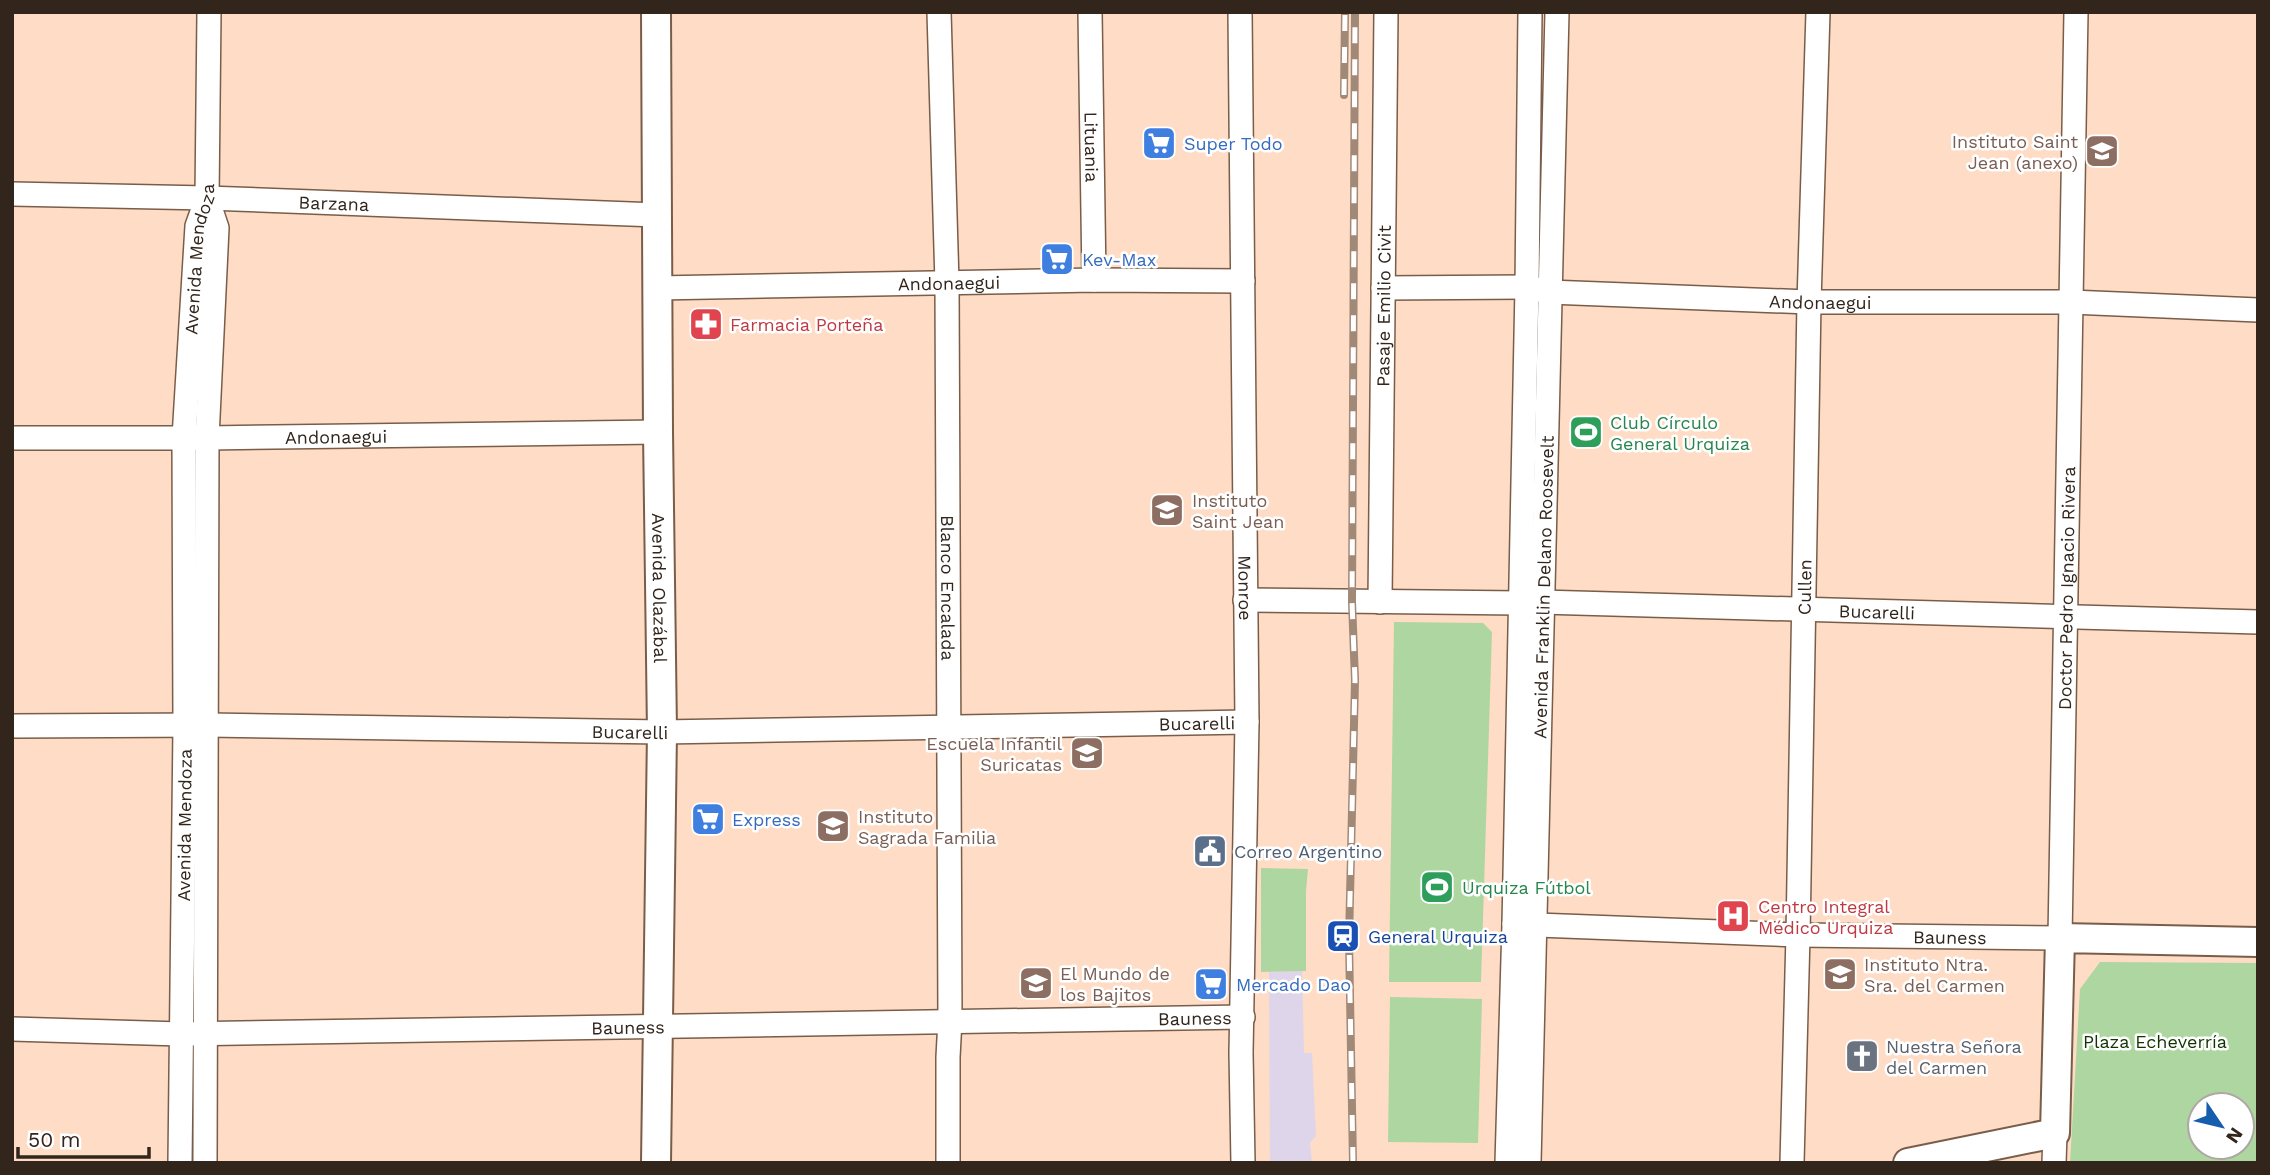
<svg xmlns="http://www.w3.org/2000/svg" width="2270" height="1175" font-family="'Work Sans',sans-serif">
	<rect width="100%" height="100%" fill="#fedcc5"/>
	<polygon fill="#ded5ea" points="1302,971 1304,1053 1312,1053 1316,1136 1310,1143 1312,1163 1270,1163 1269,972"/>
	<g fill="#aed6a0" fill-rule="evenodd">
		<polygon points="1394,622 1483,623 1492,632 1481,982 1389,982"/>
		<polygon points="1261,868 1308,869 1306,891 1306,971 1261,972"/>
		<path d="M2100,962L2258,963V1163H2070L2080,989ZM2200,1105H2242V1147H2200Z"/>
		<polygon points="1390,997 1482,999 1478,1143 1388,1142"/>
	</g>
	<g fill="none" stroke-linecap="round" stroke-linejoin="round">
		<g stroke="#795d49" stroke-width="26">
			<g id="minor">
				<path id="s1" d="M939,12L947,283L950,1020L948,1057V1163"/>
				<path id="s2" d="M1090,12L1094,280"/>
				<path id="s3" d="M1240,12L1247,722L1241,1053L1243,1163"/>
				<path id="s4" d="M12,194L207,198L657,215"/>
				<path id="s5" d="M657,288L1094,280L1243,281"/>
				<path id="s6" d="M1383,288L1527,287L1549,292L1809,302H2071L2258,310"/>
				<path id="s7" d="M12,438H207L658,432"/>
				<path id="s8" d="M1245,600L1520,603L1541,602L2258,622"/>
				<path id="s9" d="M1380,602L1386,12"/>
				<path id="s10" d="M12,726L208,725L662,732L1247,722"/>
				<path id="s11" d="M1514,924L1798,935L2060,938L2076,12"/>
				<path id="s12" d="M12,1029L181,1034L1243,1017"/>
				<path id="s13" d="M180,1163L185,726L184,438L197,226L207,198L209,12"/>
				<polyline points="205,1163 207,438 217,228 207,198"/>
				<polyline points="1507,1163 1514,924 1527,287 1530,12"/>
				<path id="s14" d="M1529,1163L1557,12"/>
				<path id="s15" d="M1792,1163L1798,935L1809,302L1818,12"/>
				<polyline points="2054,1163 2055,1133"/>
			</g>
		</g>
		<g stroke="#795d49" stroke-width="32">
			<g id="major">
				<path id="s16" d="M656,12L658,432L662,732L656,1163"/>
				<polyline points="1908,1163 2055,1133 2060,938 2258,942"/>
			</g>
		</g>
		<use href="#minor" stroke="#fff" stroke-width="23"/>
		<use href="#major" stroke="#fff" stroke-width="28"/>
		<g stroke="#a18978" stroke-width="8">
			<g id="rail">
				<polyline points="1344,95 1345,12"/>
				<polyline points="1353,1163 1349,940 1355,680 1352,602 1355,12"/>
			</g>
		</g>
		<use href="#rail" stroke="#fff" stroke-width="5" stroke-dasharray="16" stroke-linecap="butt"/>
	</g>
	<defs>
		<g id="supermarket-square" transform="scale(1.75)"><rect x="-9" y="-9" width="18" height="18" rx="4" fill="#3f7fe0" stroke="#fff"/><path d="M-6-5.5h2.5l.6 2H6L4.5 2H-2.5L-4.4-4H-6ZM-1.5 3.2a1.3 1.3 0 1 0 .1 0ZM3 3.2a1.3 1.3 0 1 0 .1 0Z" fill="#fff"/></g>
		<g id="school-square" transform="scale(1.75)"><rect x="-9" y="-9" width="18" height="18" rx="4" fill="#8d6e63" stroke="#fff"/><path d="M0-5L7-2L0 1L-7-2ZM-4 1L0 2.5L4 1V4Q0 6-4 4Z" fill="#fff"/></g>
		<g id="pharmacy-square" transform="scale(1.75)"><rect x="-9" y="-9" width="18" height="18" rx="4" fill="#e0444e" stroke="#fff"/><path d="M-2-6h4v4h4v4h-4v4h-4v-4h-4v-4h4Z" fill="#fff"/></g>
		<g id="stadium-square" transform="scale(1.75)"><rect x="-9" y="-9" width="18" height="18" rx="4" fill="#2e9e5b" stroke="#fff"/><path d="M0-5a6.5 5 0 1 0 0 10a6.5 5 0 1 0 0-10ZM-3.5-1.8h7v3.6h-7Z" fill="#fff"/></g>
		<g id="civic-square" transform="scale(1.75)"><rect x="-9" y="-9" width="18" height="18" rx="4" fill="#5c6f8a" stroke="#fff"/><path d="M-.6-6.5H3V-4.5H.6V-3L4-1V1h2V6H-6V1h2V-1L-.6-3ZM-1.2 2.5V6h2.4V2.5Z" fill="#fff"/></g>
		<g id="hospital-square" transform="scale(1.75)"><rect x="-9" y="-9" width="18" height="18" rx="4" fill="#e0444e" stroke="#fff"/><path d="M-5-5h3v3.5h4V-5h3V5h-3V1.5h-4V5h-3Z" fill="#fff"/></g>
		<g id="station-square" transform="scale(1.75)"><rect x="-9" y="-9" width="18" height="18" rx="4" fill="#1a4fb4" stroke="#fff"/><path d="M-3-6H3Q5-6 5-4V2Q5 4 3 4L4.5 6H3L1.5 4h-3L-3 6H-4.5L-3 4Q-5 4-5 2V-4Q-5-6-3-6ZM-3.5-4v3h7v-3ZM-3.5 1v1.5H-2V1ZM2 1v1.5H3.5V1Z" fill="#fff"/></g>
		<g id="church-square" transform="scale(1.75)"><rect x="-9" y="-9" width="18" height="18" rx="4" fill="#6b7280" stroke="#fff"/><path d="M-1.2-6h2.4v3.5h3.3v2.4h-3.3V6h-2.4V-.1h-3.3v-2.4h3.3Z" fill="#fff"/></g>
	</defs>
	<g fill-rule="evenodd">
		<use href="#supermarket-square" x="1159" y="143"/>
		<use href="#school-square" x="2102" y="151"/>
		<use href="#supermarket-square" x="1057" y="259"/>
		<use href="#pharmacy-square" x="706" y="324"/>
		<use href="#stadium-square" x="1586" y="432"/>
		<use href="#school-square" x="1167" y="510"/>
		<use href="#school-square" x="1087" y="753"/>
		<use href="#supermarket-square" x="708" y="819"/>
		<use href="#school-square" x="833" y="826"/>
		<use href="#civic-square" x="1210" y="851"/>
		<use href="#stadium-square" x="1437" y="887"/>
		<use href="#hospital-square" x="1733" y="916"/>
		<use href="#station-square" x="1343" y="936"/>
		<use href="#school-square" x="1840" y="974"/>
		<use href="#school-square" x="1036" y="983"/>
		<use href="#supermarket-square" x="1211" y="984"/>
		<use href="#church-square" x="1862" y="1056"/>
	</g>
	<g text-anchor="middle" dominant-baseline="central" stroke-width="5" stroke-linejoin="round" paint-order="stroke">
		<g font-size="18" fill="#785e54" stroke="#fff" text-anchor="start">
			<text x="2078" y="141" text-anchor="end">Instituto Saint<tspan x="2078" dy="21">Jean (anexo)</tspan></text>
			<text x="1192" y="500">Instituto<tspan x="1192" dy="21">Saint Jean</tspan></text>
			<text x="1062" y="743" text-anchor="end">Escuela Infantil<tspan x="1062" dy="21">Suricatas</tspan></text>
			<text x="858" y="816">Instituto<tspan x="858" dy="21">Sagrada Familia</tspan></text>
			<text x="1864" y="964">Instituto Ntra.<tspan x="1864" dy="21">Sra. del Carmen</tspan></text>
			<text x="1060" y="973">El Mundo de<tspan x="1060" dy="21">los Bajitos</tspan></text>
		</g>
		<g font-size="18" fill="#366cbe" stroke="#fff" text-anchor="start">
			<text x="1184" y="143">Super Todo</text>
			<text x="1082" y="259">Kev-Max</text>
			<text x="732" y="819">Express</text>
			<text x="1236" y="984">Mercado Dao</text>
		</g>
		<g font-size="18" fill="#31251c" stroke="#fff">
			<text stroke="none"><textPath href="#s2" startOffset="135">Lituania</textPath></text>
			<text stroke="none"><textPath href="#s4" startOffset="322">Barzana</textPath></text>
			<text stroke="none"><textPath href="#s13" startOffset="905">Avenida Mendoza</textPath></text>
			<text stroke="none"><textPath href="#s5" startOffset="292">Andonaegui</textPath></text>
			<text stroke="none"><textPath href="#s6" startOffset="438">Andonaegui</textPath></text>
			<text stroke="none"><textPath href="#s9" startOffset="296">Pasaje Emilio Civit</textPath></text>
			<text stroke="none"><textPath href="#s7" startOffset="324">Andonaegui</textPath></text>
			<text stroke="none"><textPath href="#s14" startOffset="576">Avenida Franklin Delano Roosevelt</textPath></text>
			<text stroke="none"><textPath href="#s15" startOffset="576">Cullen</textPath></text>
			<text stroke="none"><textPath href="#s16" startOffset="576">Avenida Olazábal</textPath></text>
			<text stroke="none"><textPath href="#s1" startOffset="576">Blanco Encalada</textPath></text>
			<text stroke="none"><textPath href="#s3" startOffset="576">Monroe</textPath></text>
			<text stroke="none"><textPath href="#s11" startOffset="896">Doctor Pedro Ignacio Rivera</textPath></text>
			<text stroke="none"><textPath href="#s8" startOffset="632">Bucarelli</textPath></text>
			<text stroke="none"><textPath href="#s10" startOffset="1185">Bucarelli</textPath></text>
			<text stroke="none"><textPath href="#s10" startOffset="618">Bucarelli</textPath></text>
			<text stroke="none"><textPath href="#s13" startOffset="338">Avenida Mendoza</textPath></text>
			<text stroke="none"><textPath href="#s11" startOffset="436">Bauness</textPath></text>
			<text stroke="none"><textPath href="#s12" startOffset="1183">Bauness</textPath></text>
			<text stroke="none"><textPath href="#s12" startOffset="616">Bauness</textPath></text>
		</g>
		<g font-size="18" fill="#be3a42" stroke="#fff" text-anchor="start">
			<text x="730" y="324">Farmacia Porteña</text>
			<text x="1758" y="906">Centro Integral<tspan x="1758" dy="21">Médico Urquiza</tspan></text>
		</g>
		<g font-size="18" fill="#27864d" stroke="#fff" text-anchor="start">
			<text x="1610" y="422">Club Círculo<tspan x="1610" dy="21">General Urquiza</tspan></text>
			<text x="1462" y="887">Urquiza Fútbol</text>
		</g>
		<g font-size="18" fill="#4e5e75" stroke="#fff" text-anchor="start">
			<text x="1234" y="851">Correo Argentino</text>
		</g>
		<g font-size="18" fill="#164399" stroke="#fff" text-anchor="start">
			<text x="1368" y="936">General Urquiza</text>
		</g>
		<g font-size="18" fill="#103300" stroke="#fff">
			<text x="2155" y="1041">Plaza Echeverría</text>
		</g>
		<g font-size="18" fill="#5b616d" stroke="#fff" text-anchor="start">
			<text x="1886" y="1046">Nuestra Señora<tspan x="1886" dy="21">del Carmen</tspan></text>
		</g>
	</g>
	<rect width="2270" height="1175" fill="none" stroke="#31251c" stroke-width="28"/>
	<g transform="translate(2221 1126) rotate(125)"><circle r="33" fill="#ffffff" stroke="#ada8a4" stroke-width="2"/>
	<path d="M0-5L12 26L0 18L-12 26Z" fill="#165dad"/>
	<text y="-10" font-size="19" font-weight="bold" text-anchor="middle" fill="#31251c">N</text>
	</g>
	<path d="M18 1147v10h131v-10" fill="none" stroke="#31251c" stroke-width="3.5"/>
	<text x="28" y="1147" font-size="21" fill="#31251c" stroke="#ffffff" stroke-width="5" paint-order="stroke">50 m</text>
</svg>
